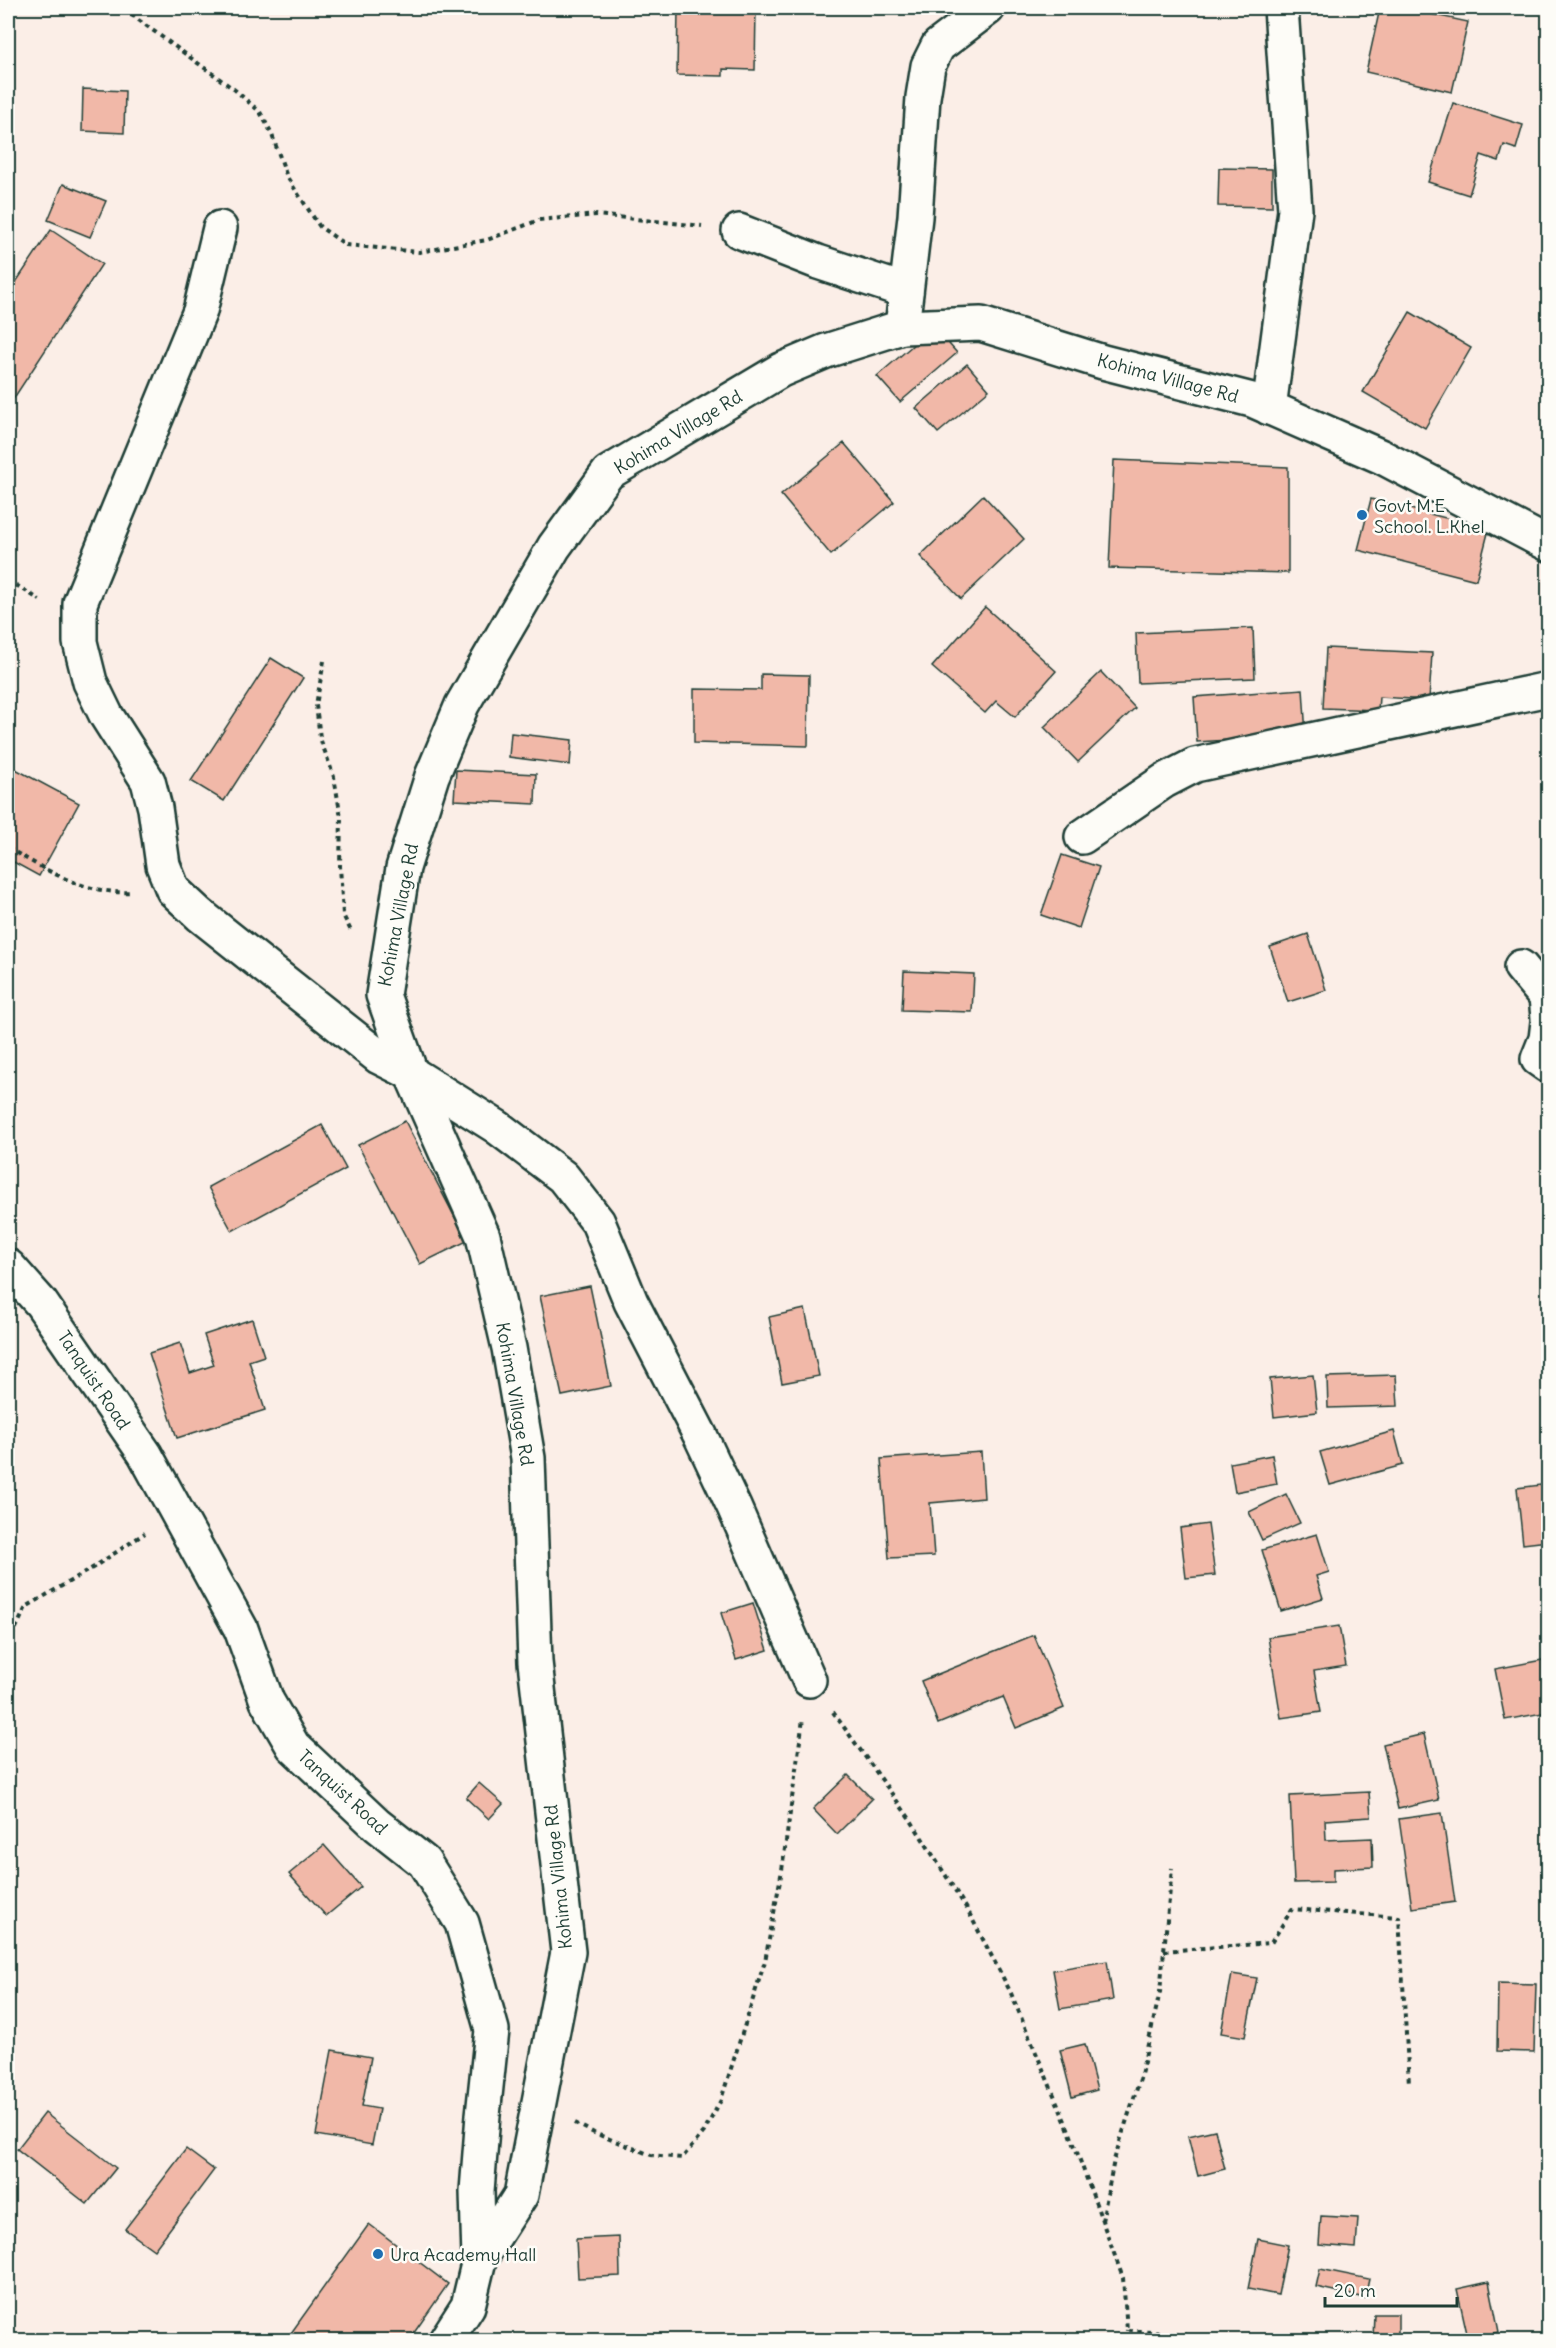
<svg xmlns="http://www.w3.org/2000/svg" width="1556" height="2348" font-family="Delius,sans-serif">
	<rect width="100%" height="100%" fill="#fbeee7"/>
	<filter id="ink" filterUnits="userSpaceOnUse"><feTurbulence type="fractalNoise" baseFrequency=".0167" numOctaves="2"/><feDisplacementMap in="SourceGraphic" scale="12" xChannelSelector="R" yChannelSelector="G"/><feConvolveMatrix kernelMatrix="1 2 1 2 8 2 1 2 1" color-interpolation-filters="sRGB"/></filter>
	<g filter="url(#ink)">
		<g fill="#f1b8a8" stroke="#1f3d34" stroke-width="1.5">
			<polygon points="678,8 756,8 755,70 723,69 723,76 677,75"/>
			<polygon points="1380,8 1402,8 1468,22 1452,92 1366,72"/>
			<polygon points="83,89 125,91 124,133 82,131"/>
			<polygon points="1453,103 1523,125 1516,149 1504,145 1499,161 1481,155 1469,195 1428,182"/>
			<polygon points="1219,168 1272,169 1272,207 1218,206"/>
			<polygon points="63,184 106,201 90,237 48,220"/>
			<polygon points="51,230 102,264 8,407 8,294"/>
			<polygon points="1410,312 1471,348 1425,428 1363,392"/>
			<polygon points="934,327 957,353 900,402 877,376"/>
			<polygon points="967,364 989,390 938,433 916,408"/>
			<polygon points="844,443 894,502 831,555 781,495"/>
			<polygon points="1114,460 1288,467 1288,573 1109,568"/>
			<polygon points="983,495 1024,539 961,599 920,556"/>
			<polygon points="1371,499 1489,529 1476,580 1358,550"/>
			<polygon points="985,607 1056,671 1015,717 996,701 985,713 932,667"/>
			<polygon points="1253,628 1255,678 1138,683 1136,633"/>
			<polygon points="1326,648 1432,653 1429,700 1379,697 1378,710 1323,708"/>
			<polygon points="271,658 303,678 224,801 191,781"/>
			<polygon points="1101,672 1135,708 1078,762 1044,727"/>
			<polygon points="761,674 809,675 808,746 694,743 694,689 761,690"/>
			<polygon points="1303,689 1306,735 1197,742 1194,697"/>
			<polygon points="511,733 572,740 570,765 509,757"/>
			<polygon points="8,765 79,803 39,876 8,859"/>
			<polygon points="456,770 536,774 535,804 454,800"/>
			<polygon points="1062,855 1099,867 1079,928 1041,915"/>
			<polygon points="1308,934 1326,990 1288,1002 1270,947"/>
			<polygon points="904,971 974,974 972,1012 902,1010"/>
			<polygon points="405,1121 467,1241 420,1264 358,1145"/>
			<polygon points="322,1125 346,1169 232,1231 208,1187"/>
			<polygon points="590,1286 611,1386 562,1396 540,1296"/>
			<polygon points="805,1309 819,1376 782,1383 769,1317"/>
			<polygon points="252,1319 264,1356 249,1361 265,1410 177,1438 149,1353 180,1343 190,1373 214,1365 204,1335"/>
			<polygon points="1313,1375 1317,1412 1274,1417 1270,1379"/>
			<polygon points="1396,1375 1398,1406 1328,1408 1327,1377"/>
			<polygon points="1394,1431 1403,1465 1330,1485 1320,1452"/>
			<polygon points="981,1452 984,1498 930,1503 934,1556 889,1558 881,1459"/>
			<polygon points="1272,1455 1277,1484 1235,1492 1230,1463"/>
			<polygon points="1548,1484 1548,1541 1523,1544 1517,1488"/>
			<polygon points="1286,1494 1300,1523 1262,1540 1249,1512"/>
			<polygon points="1208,1524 1215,1575 1186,1578 1180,1528"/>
			<polygon points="1317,1534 1329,1572 1316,1576 1323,1598 1281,1611 1262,1550"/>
			<polygon points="753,1603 768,1650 736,1660 721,1613"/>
			<polygon points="1339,1626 1346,1666 1314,1671 1321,1712 1281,1718 1268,1637"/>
			<polygon points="1034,1635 1064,1708 1016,1728 1003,1697 938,1724 921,1681"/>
			<polygon points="1548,1659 1548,1712 1505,1720 1495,1669"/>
			<polygon points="1424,1734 1439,1800 1398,1809 1383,1744"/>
			<polygon points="848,1775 872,1799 837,1834 813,1809"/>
			<polygon points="479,1783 503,1804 489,1819 466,1798"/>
			<polygon points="1369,1792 1371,1817 1325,1820 1326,1840 1372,1838 1373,1867 1333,1869 1333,1882 1294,1883 1290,1796"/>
			<polygon points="1442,1813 1455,1902 1412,1908 1399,1819"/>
			<polygon points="324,1845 361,1887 326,1916 289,1874"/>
			<polygon points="1107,1961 1113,2000 1060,2009 1053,1970"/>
			<polygon points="1232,1974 1257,1978 1245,2037 1221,2033"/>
			<polygon points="1498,1983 1536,1984 1534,2052 1497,2051"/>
			<polygon points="1085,2044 1097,2090 1072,2097 1060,2050"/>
			<polygon points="332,2050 371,2057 362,2106 379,2109 372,2145 316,2135"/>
			<polygon points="45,2113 116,2168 87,2204 17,2149"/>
			<polygon points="1215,2130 1225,2169 1198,2176 1188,2136"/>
			<polygon points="186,2149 214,2170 154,2250 125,2229"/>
			<polygon points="1321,2216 1358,2218 1356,2248 1319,2245"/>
			<polygon points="369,2224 448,2284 409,2340 286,2340"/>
			<polygon points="619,2237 620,2276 578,2278 576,2239"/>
			<polygon points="1258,2239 1288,2245 1278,2295 1248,2289"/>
			<polygon points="1320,2269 1369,2279 1365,2298 1316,2287"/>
			<polygon points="1489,2282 1499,2332 1468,2338 1457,2289"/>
			<polygon points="1374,2314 1398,2314 1398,2340 1373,2340"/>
		</g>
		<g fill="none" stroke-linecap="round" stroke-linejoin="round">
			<g stroke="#1f3d34" stroke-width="38">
				<g id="minor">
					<polyline points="220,228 200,311 80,603 80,642 90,682 106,715 148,781 155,808 163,865 173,890 200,915 379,1057 411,1073 497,1127 563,1177 598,1222 631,1302 701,1437 734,1507 809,1680"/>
					<polyline points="739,231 818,262 906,291"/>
					<polyline points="902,327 915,217 923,97 928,66 938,46 988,8"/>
					<polyline points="1269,408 1295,210 1281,8"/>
					<polyline points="1082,837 1164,781 1195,765 1548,689"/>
					<polyline points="1521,967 1546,997 1548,1017"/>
					<polyline points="1548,1022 1546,1039 1538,1059 1548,1066"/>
					<polyline points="8,1266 41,1303 145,1454 241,1629 267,1701 293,1746 377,1825 424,1862 462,1923 492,2030 483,2115 477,2191 479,2260"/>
				</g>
			</g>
			<g stroke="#1f3d34" stroke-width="38">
				<polyline id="major" points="446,2340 468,2306 479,2260 521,2195 568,1952 535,1662 528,1458 509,1348 483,1236 411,1073 383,995 403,868 432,776 462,705 554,547 608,473 781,370 826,351 902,327 981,324 1103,362 1252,400 1382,457 1548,544"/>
			</g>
			<g stroke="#1f3d34" stroke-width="4" stroke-dasharray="4.5 4.5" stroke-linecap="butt">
				<polyline points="114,8 133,16 235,90 260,112 271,132 287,177 320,227 346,245 419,252 487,240 539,220 597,215 702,226"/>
				<polyline points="8,580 40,600"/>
				<polyline points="324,661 316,705 320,738 334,777 341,817 340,866 343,915 352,933"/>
				<path d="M8,848C46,870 86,895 132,892"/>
				<polyline points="8,1645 26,1607 94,1567 145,1533"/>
				<polyline points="833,1712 910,1819 967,1909 1010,1991 1070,2133 1123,2278 1127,2330 1186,2335 1214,2340"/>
				<polyline points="1164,1951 1271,1943 1292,1909 1399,1917 1409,2084"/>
				<polyline points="575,2123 594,2133 651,2155 682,2158 704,2132 721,2100 765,1961 782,1870 803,1719"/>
				<polyline points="1102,2221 1114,2160 1140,2079 1160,1992 1172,1868"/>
				<polyline points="1126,2340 1127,2330"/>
			</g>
			<use href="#minor" stroke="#fdfcf7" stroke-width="33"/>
			<use href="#major" stroke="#fdfcf7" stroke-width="33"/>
		</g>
	</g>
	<g fill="#1f6fb2" stroke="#fdfcf7" stroke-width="2">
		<circle cx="1362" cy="515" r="6"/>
		<circle cx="378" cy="2254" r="6"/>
	</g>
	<g text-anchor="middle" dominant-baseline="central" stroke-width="5" stroke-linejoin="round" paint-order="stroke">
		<g font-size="18" fill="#1f3d34" stroke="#fdfcf7">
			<text transform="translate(1168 378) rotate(15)">Kohima Village Rd</text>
			<text transform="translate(678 432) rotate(-31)">Kohima Village Rd</text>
			<text transform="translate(398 915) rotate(-79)">Kohima Village Rd</text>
			<text transform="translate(94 1380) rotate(56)">Tanquist Road</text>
			<text transform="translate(515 1394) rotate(80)">Kohima Village Rd</text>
			<text transform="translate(343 1792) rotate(43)">Tanquist Road</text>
			<text transform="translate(558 1877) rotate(-96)">Kohima Village Rd</text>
		</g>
		<g font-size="18" fill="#1f3d34" stroke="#fdfcf7" text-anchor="start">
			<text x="1374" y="505">Govt M.E<tspan x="1374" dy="21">School. L.Khel</tspan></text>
			<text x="390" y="2254">Ura Academy Hall</text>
		</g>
	</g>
	<rect width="1556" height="2348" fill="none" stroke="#fdfcf7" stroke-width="30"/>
	<rect x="15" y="15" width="1526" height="2318" fill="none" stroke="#1f3d34" stroke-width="2" filter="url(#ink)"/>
	<path d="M1325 2297v9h132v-9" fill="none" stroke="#1f3d34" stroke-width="3"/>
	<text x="1334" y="2297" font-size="18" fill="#1f3d34" stroke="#fdfcf7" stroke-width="4.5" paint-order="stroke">20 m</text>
</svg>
